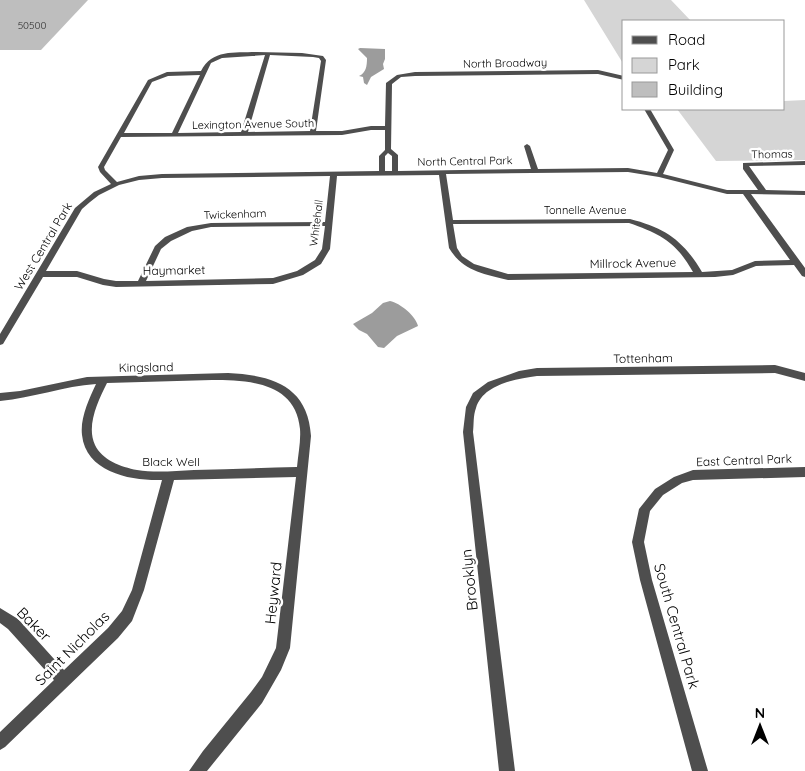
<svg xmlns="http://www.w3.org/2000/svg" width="805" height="771" font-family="Quicksand,sans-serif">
	<rect width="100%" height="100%" fill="#fff"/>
	<g fill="#d5d5d5">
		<polygon points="584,0 671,0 691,21 624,21 624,65"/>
		<polygon points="805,100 805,160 716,161 677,109 784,109 784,101"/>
	</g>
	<g fill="#9c9c9c">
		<path d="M360,48L385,49V59L383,64L384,69L371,77L367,85L364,83L363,77L359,76C366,73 367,66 367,58L358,49Z"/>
		<path d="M390,301C400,303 416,316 418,326L397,336L384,348L378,347L367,334L359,330L353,324L372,313L383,303Z"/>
	</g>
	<polygon fill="#bebebe" points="0,0 88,0 41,50 0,50"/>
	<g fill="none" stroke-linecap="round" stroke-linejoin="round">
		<g fill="#4e4e4e" fill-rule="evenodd">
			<path d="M257,52L302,53L323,56L326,60L316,131H342L371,126H385L386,83L397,75L415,72L598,70L624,76V80L598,74L415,76L401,77L392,84L391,149L398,155V171L531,169L524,146L527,144L530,146L538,169L628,168L657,173L668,150L644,109H650L674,150L663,174L727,190H758L743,169V163L805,161V165L749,166L766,190L805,191V195L751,194L805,268V277L802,276L794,265L756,266L733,275L715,277L508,280C483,274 463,271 449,248L439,175L337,176L330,249L321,264L303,275L273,284L116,287L103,285L77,277H43L3,344L0,345V334L75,208L94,192L111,184L100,172L98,167L148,80L167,72L201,71C212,49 235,53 257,52ZM265,55L241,132L178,133L211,63L222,58ZM270,55L313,57L319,58L321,61L310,131L248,132ZM200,75L172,133H124L152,82L168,76ZM371,130H385V150L379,156V171L162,174L139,176L117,182L105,170L104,167L121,137L342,135ZM388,153L392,156V171H385V156ZM628,172L659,177L727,194H743L790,260L755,261L732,270L702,272C683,240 665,228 630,219L453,220L446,174ZM330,176L325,222L211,223L187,227L165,237L155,246L138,281H116L104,279L77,271H46L82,209L90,202L99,195L119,185L139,180L162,178ZM629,223C661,234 676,242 693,272L508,274L474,264L462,256L457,248L453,224ZM325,226L322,249L315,260L297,271L273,278L146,281L161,249L171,241L192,231L211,227Z"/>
			<path d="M775,365L805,373V381L775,373L537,376C516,379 483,384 476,408C473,416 474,424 473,432L515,771H499L463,432L466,407L473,393L488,382L519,371L537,368Z"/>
			<path d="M228,373C272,375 308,386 311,436L290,648L281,670L262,703L207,771H189L203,751L251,692L262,677L276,648L296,477L174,480L144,590L132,621L118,638L5,747L0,750V732L54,680L8,629L0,623V608L18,619L64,670L108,628L122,611L132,590L162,480C132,481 86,473 82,435C80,418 89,399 96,384C64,386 33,398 0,401V393L20,391L87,377ZM212,380C248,380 296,382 300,429C301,441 298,455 297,467C263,468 228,469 194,470C175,471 155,473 137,470C121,467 102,460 95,445C86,426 98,401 107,383Z"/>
			<polygon points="805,467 805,477 693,480 682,483 663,495 650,511 644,542 652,580 708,771 692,771 640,580 632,542 639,509 655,489 674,477 693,470"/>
		</g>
	</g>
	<g text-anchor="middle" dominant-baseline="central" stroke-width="5" stroke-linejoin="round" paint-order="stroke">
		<g font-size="10" fill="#303030">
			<text x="32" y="25">50500</text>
		</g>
		<g font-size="11" fill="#000" stroke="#fff">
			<text transform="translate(505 63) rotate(-1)">North Broadway</text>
			<text transform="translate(253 124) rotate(-1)">Lexington Avenue South</text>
			<text transform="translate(772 154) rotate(-1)">Thomas</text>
			<text transform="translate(465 161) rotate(-1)">North Central Park</text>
			<text x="585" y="210">Tonnelle Avenue</text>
			<text transform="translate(235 214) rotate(-2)">Twickenham</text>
			<text transform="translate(316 223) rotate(-83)">Whitehall</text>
		</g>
		<g font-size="12" fill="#000" stroke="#fff">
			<text transform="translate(43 246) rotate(-59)">West Central Park</text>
			<text transform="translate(633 263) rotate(-1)">Millrock Avenue</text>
			<text transform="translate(174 270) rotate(-1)">Haymarket</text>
			<text transform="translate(643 358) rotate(-1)">Tottenham</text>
			<text transform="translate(146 367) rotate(-1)">Kingsland</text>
			<text transform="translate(744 460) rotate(-2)">East Central Park</text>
			<text x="171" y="461">Black Well</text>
		</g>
		<g font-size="15" fill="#000" stroke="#fff">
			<text transform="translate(469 580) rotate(-96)">Brooklyn</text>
			<text transform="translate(273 593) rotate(-84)">Heyward</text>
			<text transform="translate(34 624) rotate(45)">Baker</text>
			<text transform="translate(677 626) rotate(74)">South Central Park</text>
			<text transform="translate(72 648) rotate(-45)">Saint Nicholas</text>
		</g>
	</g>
	<rect x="622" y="20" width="162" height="90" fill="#ffffff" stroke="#999999"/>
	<rect x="632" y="36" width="25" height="8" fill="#4e4e4e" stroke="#999999"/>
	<text x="668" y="45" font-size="15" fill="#000000">Road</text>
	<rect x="632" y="58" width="25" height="15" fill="#d5d5d5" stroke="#999999"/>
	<text x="668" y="70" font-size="15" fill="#000000">Park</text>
	<rect x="632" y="82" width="25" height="15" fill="#bebebe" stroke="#999999"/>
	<text x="668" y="95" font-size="15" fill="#000000">Building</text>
	<g transform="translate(760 726)" stroke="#ffffff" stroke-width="4" paint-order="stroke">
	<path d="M0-4L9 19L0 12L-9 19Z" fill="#000000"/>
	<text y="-8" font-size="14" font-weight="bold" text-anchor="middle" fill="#000000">N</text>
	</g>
</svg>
